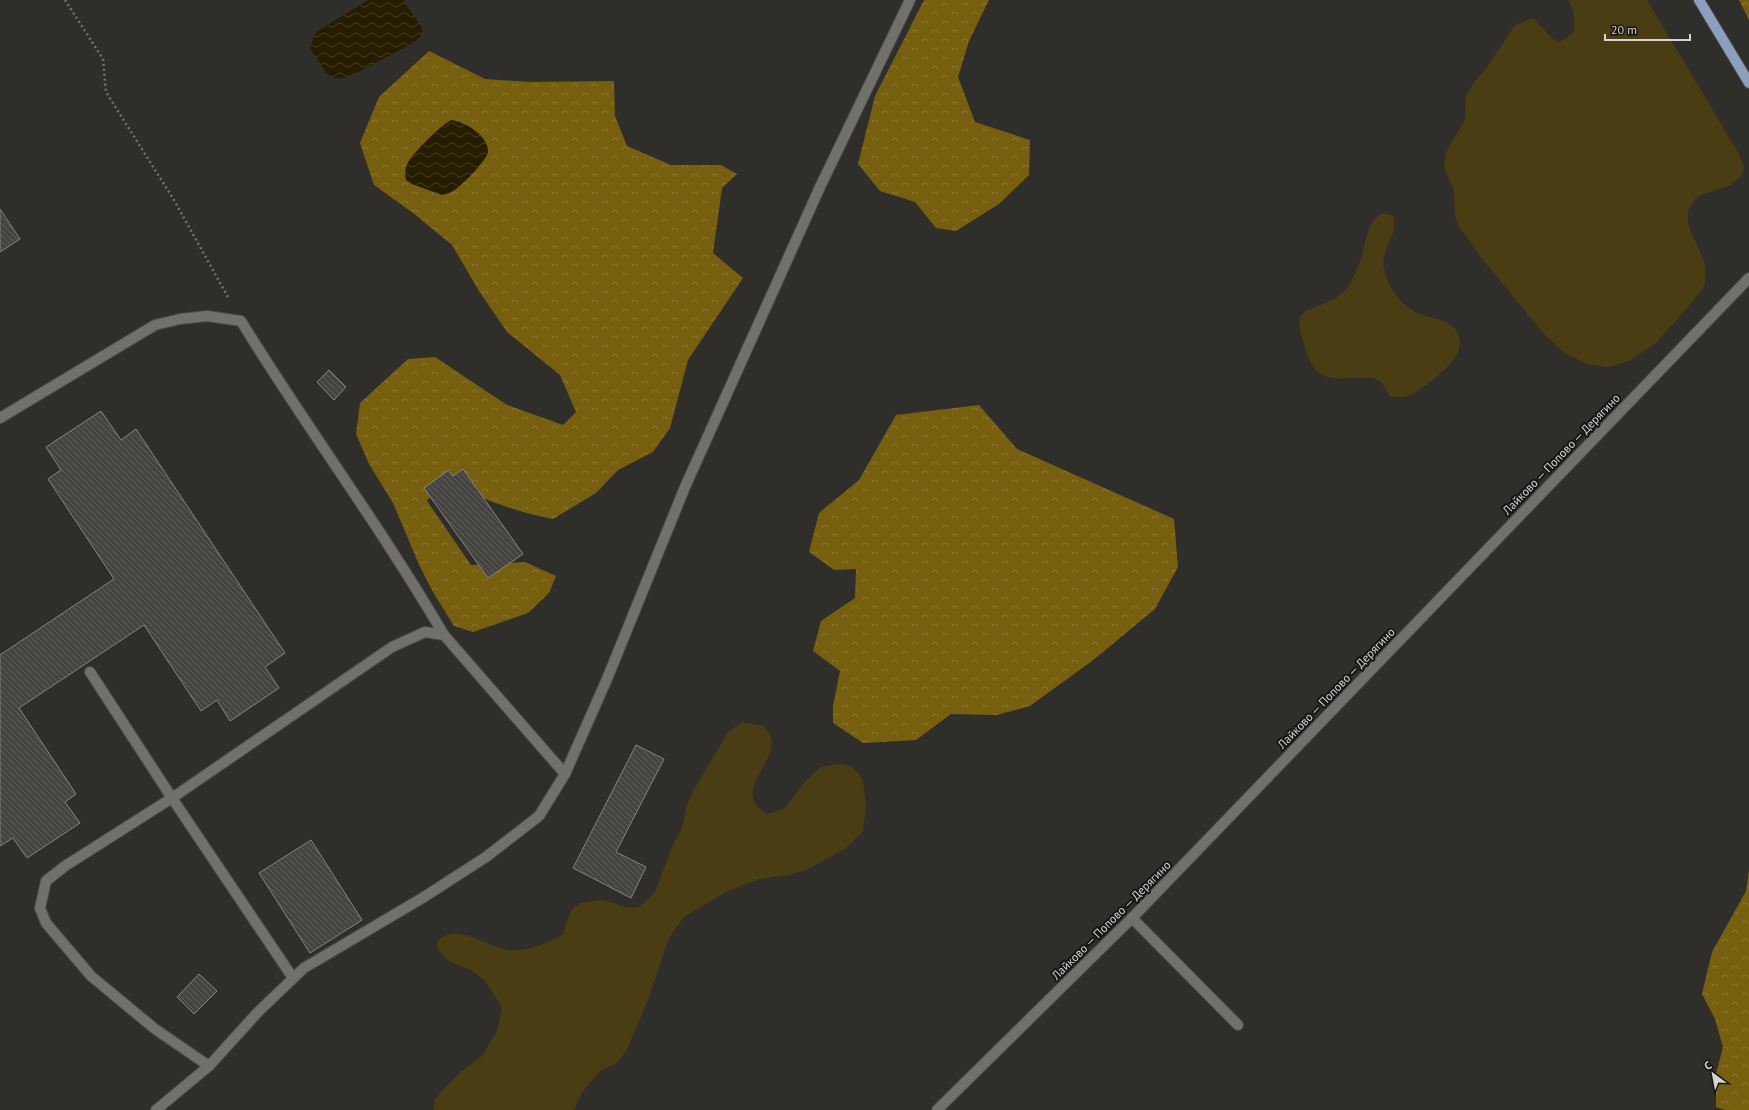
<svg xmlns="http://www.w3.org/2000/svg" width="1749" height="1110" font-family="'PT Sans',sans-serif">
	<defs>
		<pattern id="forest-crowns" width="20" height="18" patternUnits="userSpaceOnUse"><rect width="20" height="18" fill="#775f10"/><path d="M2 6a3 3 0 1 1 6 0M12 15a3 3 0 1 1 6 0" fill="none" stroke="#8a7532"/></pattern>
		<pattern id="water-waves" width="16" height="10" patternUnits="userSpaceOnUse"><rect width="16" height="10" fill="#261c00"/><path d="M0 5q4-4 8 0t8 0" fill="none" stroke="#453c24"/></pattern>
		<pattern id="building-back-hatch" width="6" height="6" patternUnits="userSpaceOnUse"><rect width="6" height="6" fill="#454441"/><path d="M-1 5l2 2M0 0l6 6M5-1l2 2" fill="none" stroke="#5f5e5c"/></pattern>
	</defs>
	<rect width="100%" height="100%" fill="#2f2e2b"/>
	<g fill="#4a3c13">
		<path d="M1568,0H1647L1739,154L1744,168L1742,175L1729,186L1701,195L1695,199L1688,210V224L1705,264V283L1702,289L1694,300L1656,343L1629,361L1608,367L1587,364L1563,352L1544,334L1480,256L1460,228L1455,216L1454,190L1444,168L1446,152L1465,120L1466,96L1475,81L1485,70L1515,25L1533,18L1553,39L1559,42C1572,35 1577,33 1574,18C1573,11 1572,6 1568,0Z"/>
		<path d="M1383,213L1394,216C1398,243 1375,248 1387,279C1393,295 1406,309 1422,315C1434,319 1447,319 1455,329C1472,351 1441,374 1426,385C1421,388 1415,394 1408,396C1402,397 1396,397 1390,397C1387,392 1384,385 1380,382C1374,376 1364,378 1356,378C1321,381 1311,374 1303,340C1301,333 1297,323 1301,316C1309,304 1335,307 1349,285C1355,275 1360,263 1363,252C1368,236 1367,221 1383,213Z"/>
		<path d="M743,722L764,726C768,731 772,737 772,743C772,766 732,795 767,814L784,809L804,783L821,767L836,764L851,766L858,773L863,781L866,805L863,831L845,849L808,869L789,875L759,879L726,892L684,917L672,933L668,941L648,1000L626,1052L615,1064L600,1071L582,1092L574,1110H433L435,1099L443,1090L462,1071L483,1055L497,1031L502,1009L499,1002L485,981L471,970L448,961L438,950L437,943C453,920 487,947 508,950C525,952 548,944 563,934L570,913L574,907L581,903L599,900L614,903L621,906L637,908L644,903L655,892L671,849L682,828L687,805L693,791L728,732Z"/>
	</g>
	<g fill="url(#forest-crowns)">
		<polygon points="924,0 989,0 969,41 958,77 975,122 1030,140 1029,175 999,204 956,231 936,228 915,202 880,191 858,164 875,96"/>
		<polygon points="1739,0 1749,0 1749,20"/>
		<path d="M429,51L485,79L530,82L614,81L615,116L627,146L671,165H721L737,174L722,188L713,253L743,278L688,360L670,428L653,452L618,470L596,493L553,519C512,511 480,498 442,480L427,501L471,565L525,562L556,576L549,593L528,613L473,632L454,626L433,592L420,567L393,503L369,464L356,434L360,403L408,359L435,357L507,405L563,425L576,412L560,375L507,332L479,291L452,245L413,213L374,185L360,143L379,97Z"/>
		<polygon points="979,405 1017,449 1174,519 1178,567 1155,609 1092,661 1030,706 997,715 951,714 916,740 863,743 833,723 833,706 840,671 813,651 821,621 855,598 856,569 834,570 809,552 819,513 859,480 896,415"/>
		<polygon points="1749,869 1749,1110 1725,1110 1716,1107 1716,1074 1723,1047 1715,1019 1702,994 1712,952 1746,891"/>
	</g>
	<g fill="url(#water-waves)">
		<polygon points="368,0 403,0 421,26 422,32 419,38 411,44 347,78 332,78 327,74 310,48 314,36 318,31"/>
		<path d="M451,120C464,121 489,136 488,152C487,160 463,184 456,189C452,192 447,194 442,195L412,184L406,180C405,175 405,171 406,167C409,156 440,126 451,120Z"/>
	</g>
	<g fill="url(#building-back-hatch)" stroke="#868481">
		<polygon points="0,209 20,239 0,252"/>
		<polygon points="329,370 346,387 334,400 317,382"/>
		<polygon points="101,411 121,440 136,429 285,653 265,667 279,688 230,721 217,700 201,711 144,625 19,708 76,794 65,802 80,823 27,858 13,838 0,846 0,655 114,579 48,479 61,470 46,447"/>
		<polygon points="463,469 523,554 488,578 424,488 449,470 453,476"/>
		<polygon points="636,745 664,759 616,852 646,867 631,898 573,868"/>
		<polygon points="311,840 362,920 310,953 259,873"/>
		<polygon points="199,974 217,991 194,1014 177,997"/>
	</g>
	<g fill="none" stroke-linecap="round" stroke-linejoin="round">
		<g stroke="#4c4b49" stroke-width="12">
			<g id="minor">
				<path d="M0,418L155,325L180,319L207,316L241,321C306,427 381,527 444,635"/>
				<polyline points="90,672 172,798 65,866 46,881 40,908 46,923 91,976 155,1029 209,1066"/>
				<polyline points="1132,918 1238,1025"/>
				<polyline points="293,978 172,798 392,647 425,632 444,635 565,774"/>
				<polyline points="156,1110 209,1066 258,1012 304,968 424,897 486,857 539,816 565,774 607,679 685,487 820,187 910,0"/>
				<polyline points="937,1110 1132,918 1749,278"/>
			</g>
		</g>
		<g stroke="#4c4b49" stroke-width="12">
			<polyline id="major" points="1699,0 1749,83"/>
		</g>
		<polyline stroke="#737270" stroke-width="2.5" stroke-dasharray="2 3" stroke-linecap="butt" points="65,0 103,59 106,92 174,200 229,299"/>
		<use href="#minor" stroke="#71706c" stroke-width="10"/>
		<use href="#major" stroke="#8b9fbf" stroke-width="10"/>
	</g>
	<g text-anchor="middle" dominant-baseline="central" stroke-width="4" stroke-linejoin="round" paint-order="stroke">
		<g font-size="12" fill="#d6d5d3" stroke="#161615">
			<text transform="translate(1561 454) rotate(-46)">Лайково — Попово — Дерягино</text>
			<text transform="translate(1336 688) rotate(-46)">Лайково — Попово — Дерягино</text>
			<text transform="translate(1111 920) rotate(-45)">Лайково — Попово — Дерягино</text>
		</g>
	</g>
	<g transform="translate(1713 1074) rotate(328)" stroke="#161615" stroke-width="3" paint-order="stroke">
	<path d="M0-3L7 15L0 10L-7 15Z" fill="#d6d5d3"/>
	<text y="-6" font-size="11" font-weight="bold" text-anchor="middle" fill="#d6d5d3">С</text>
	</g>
	<path d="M1605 34v6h85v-6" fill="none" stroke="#d6d5d3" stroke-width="2"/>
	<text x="1611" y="34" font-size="12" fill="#d6d5d3" stroke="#161615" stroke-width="3" paint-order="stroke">20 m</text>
</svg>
